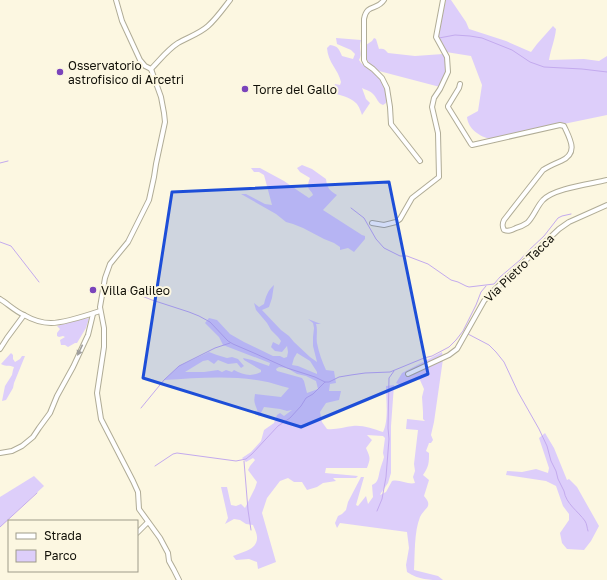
<svg xmlns="http://www.w3.org/2000/svg" width="607" height="580" font-family="'Golos Text',sans-serif">
	<rect width="100%" height="100%" fill="#fcf7e1"/>
	<g fill="#ddcefa" fill-rule="evenodd">
		<path d="M446,0H451L466,22L469,29L506,41L531,52L537,44L553,26L556,29C555,40 551,48 549,60L584,59L599,61L607,56V115L491,139C480,137 468,129 467,117L478,111L482,85L471,56L446,52L437,36Z"/>
		<path d="M336,38L361,40C358,49 363,53 359,60C361,64 365,66 369,69C380,77 388,88 386,103L383,105C377,102 378,100 374,95C371,91 366,90 362,88L366,99L370,103L362,115C361,112 359,106 356,103C350,97 340,95 332,93L335,84L340,85L341,82C338,69 328,63 327,48L330,45C338,46 339,49 342,56L353,59L355,54L351,50L337,44Z"/>
		<path d="M374,38L376,39L379,49C383,48 385,49 388,53L415,56L443,54C450,64 444,77 440,87L379,71L370,64L367,60L366,45L372,41Z"/>
		<path d="M302,165L312,169L326,179C327,188 330,191 337,195L323,210L362,235L365,236V239L354,252L348,248L340,250V247L334,243L324,239L303,228L293,224L286,222L276,214L241,194H246L265,204L272,205L264,175L259,172H254L251,168H260L284,181L300,192L309,198L313,195C312,191 308,190 308,186C308,183 309,180 310,178L300,172L297,168Z"/>
		<path d="M274,285L272,298L269,307L262,310L281,330L289,336L294,342L310,357L317,362L313,346V337L314,328L313,323L308,319L321,324H316C318,330 316,337 317,343C319,353 322,361 326,370L334,371L336,383L330,384L329,391H341L339,400L326,403L320,412L322,422L327,429C336,430 344,427 353,426C363,425 373,429 383,432C389,420 386,400 386,386L394,385L391,426V473L388,483L381,493L380,495L386,492L392,481C400,479 408,485 415,483L413,477L415,471L414,464L418,430L406,429L407,419L425,421L423,419V412L422,397L424,389L420,380L415,378L403,386L396,383L402,373L442,352L443,359L434,422L431,435L433,440L431,443H429L426,451L429,453C429,463 429,466 423,475L429,480L424,496C434,507 424,508 420,517C414,532 415,554 414,570L438,576L443,580C428,580 420,580 407,572L406,565L409,548L407,532L340,523L337,528L335,523L338,516L342,514L346,510L348,502L361,477H364L356,505L358,506L366,496L368,504L373,497L372,485C379,482 378,477 380,470C381,466 383,461 384,457L383,453L385,438L383,436L367,435L372,440L366,448C370,458 371,457 367,468H326L325,473L358,476L356,478H333L336,481L323,483L317,487L307,490L302,482H294L288,478L280,481L267,498L262,513L276,562L258,569L257,562L249,559L236,560L233,556C241,552 258,550 257,537C257,533 254,528 253,525L246,524L240,520L234,519L225,524L228,518L221,487H227L231,505L236,506L241,504L245,508L255,488L257,482L248,470L250,466L255,460L253,458L246,462L242,458L251,452L261,441L264,430L274,423L277,415L280,413L284,416L292,410L287,411L280,409L264,407L259,417C257,413 258,411 256,407C254,401 254,401 255,394L281,397L289,388C280,386 271,382 262,381C230,375 197,378 164,380L179,366L209,352L217,355L227,358L232,357L238,359L244,366L241,368L237,363L228,364L218,360L214,364L208,360L203,361L185,372H204L218,370L222,372L226,370L232,372L234,370C243,375 252,377 261,372V370L244,360L243,358L252,360L269,366L270,363L223,345L219,337L205,323L209,318L217,320L230,334L244,342L273,356H280L284,358L287,357L288,352L287,346L282,352L275,351L271,347L273,342L279,345L281,341L278,337L271,330L267,323L256,310L254,303L259,307L264,304C266,296 268,290 274,285ZM297,353L310,361L317,372V374L298,366L292,365L294,358ZM279,367L287,368L297,374L306,376L316,381L318,389L307,393L304,381L302,378L277,371L276,369Z"/>
		<polygon points="89,318 86,328 77,343 75,343 68,347 65,345 61,345 60,340 65,337 63,336 59,337 57,336 57,333 60,329 57,326 71,321"/>
		<path d="M11,353L13,355V359L15,362L20,359L22,356H25L14,383L13,388L6,400L2,401L5,386L12,375L13,370L14,367C9,365 7,367 1,364Z"/>
		<polygon points="545,433 554,448 567,480 569,479 577,487 599,526 591,541 584,550 567,549 562,543 560,533 569,520 569,514 563,506 556,486 546,481 506,475 507,471 522,472 536,469 548,473 549,468 539,438"/>
		<polygon points="34,476 44,486 0,527 0,497"/>
	</g>
	<g fill="none" stroke-linecap="round" stroke-linejoin="round">
		<g stroke="#c3aaee" stroke-width="1">
			<polyline points="439,38 455,35 470,36 482,38 512,50 530,62 544,67 582,69 607,72"/>
			<polyline points="0,163 8,161"/>
			<polyline points="351,208 364,218 376,239 384,248 400,256 407,256 428,264 451,280 458,282 466,286 469,287 494,284 500,277 520,260 528,251 544,236 558,218 562,216 571,214"/>
			<polyline points="0,242 11,246 39,282"/>
			<polyline points="114,285 152,300 189,312 199,316 210,322 228,341 233,344 254,353 287,368 315,377 325,382"/>
			<path d="M468,334L489,345L496,352L504,362L518,392L539,429L547,446L551,461L556,471L558,479L564,491C566,504 578,511 585,521C587,524 587,528 588,531"/>
			<polyline points="141,408 164,380 179,366 215,348 230,343"/>
			<polyline points="244,461 248,510 251,530"/>
			<polyline points="155,466 173,454 177,453 236,461 246,459 252,454 278,426 290,418 301,406 306,398 313,394 325,382 329,382 339,377 351,375 365,373 390,372 424,358 432,356 449,347 456,340 463,331 476,305 481,292 486,286"/>
			<polyline points="377,511 382,499 386,477 389,439 388,428 389,378 394,371"/>
			<polyline points="0,527 37,493"/>
		</g>
		<g stroke="#b0ac96" stroke-width="6">
			<g id="minor">
				<polyline points="116,0 122,21 140,60 145,66 151,69"/>
				<path d="M384,0C377,11 367,3 364,19V60L366,64L373,69L382,78L387,88L390,107L391,124L420,161"/>
				<polyline points="151,69 161,97 164,113 165,122 156,164 154,177 149,200 128,242 110,264 105,278 100,307 104,328 104,347 97,393 101,419 133,481 138,492 139,509 160,538 168,553 169,561 174,570 179,580"/>
				<path d="M151,69C160,60 167,50 178,43C188,37 199,34 208,26C216,19 223,9 230,0"/>
				<path d="M460,84L459,88L448,106V107L471,144L472,145L560,125L564,126C570,139 579,153 561,161C554,164 549,166 543,170L504,220C502,224 502,226 504,230C509,232 512,230 516,228C520,227 524,225 527,223C533,218 537,206 543,200C554,188 591,184 607,180"/>
				<polyline points="372,223 384,225 396,222 400,219 412,198 439,177 438,133 432,107 434,98 440,89 448,72 447,57 436,37 443,0"/>
				<path d="M0,299C8,304 15,311 24,315C31,319 42,323 51,323C64,323 88,315 100,311"/>
				<polyline points="0,349 7,338 24,315"/>
				<polyline points="408,374 449,355 457,349 484,301 489,295 559,229 569,222 607,205"/>
				<polyline points="0,453 12,451 22,446 33,437 39,428 50,413 57,396 73,367 88,335 93,314"/>
				<polyline points="137,533 148,522"/>
			</g>
		</g>
		<use href="#minor" stroke="#fff" stroke-width="4"/>
	</g>
	<defs><path id="oneway-solid" d="M-6-.8H1V-3.2L6.5 0L1 3.2V.8H-6Z"/></defs>
	<use fill="#a09f9c" href="#oneway-solid" transform="translate(80 350) rotate(115)"/>
	<path fill="#1d4ed8" fill-opacity="0.2" stroke="#1d4ed8" stroke-width="3" stroke-linejoin="round" d="M389,182L428,374L301,427L143,378L172,192Z"/>
	<g fill="#7a44bb" stroke="#fcf7e1" stroke-width="1.5">
		<circle cx="60" cy="72" r="4"/>
		<circle cx="245" cy="89" r="4"/>
		<circle cx="93" cy="290" r="4"/>
	</g>
	<g text-anchor="middle" dominant-baseline="central" stroke-width="4" stroke-linejoin="round" paint-order="stroke">
		<g font-size="12" fill="#111008" stroke="#fcf7e1" text-anchor="start">
			<text x="68" y="65">Osservatorio<tspan x="68" dy="14">astrofisico di Arcetri</tspan></text>
			<text x="253" y="89">Torre del Gallo</text>
			<text x="101" y="290">Villa Galileo</text>
		</g>
		<g font-size="12" fill="#111008" stroke="#fcf7e1">
			<text transform="translate(519 268) rotate(-44)">Via Pietro Tacca</text>
		</g>
	</g>
	<rect x="8" y="520" width="130" height="52" fill="#fcf7e1" stroke="#9e9b8a"/>
	<rect x="16" y="533" width="20" height="6" fill="#ffffff" stroke="#9e9b8a"/>
	<text x="44" y="540" font-size="12" fill="#111008">Strada</text>
	<rect x="16" y="550" width="20" height="12" fill="#ddcefa" stroke="#9e9b8a"/>
	<text x="44" y="560" font-size="12" fill="#111008">Parco</text>
</svg>
